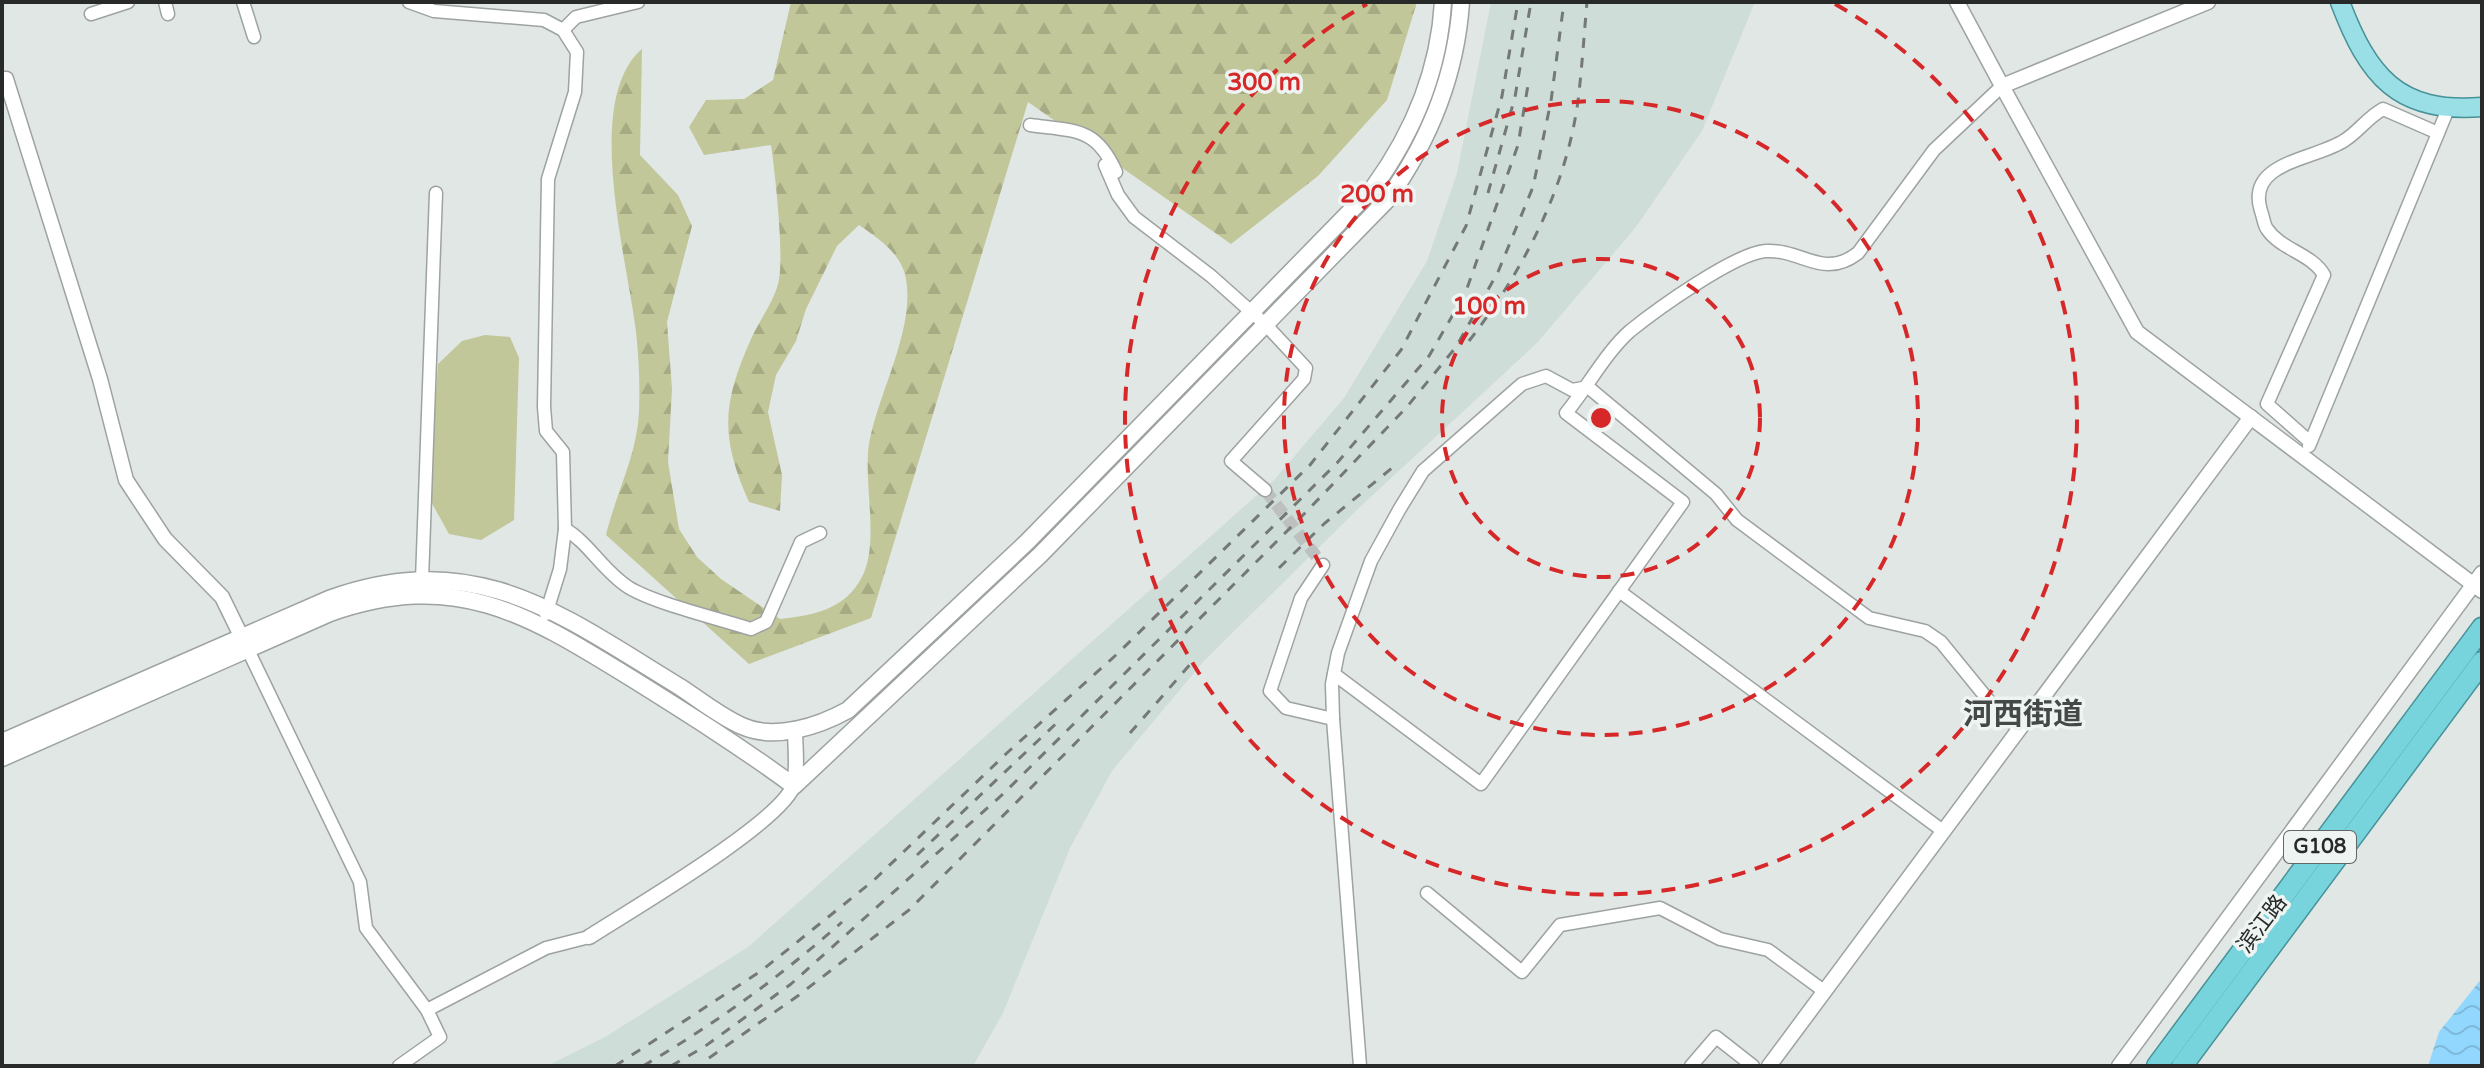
<svg xmlns="http://www.w3.org/2000/svg" width="2484" height="1068" font-family="'Varela Round','Noto Sans SC',sans-serif">
	<defs>
		<pattern id="forest-firs" width="22" height="20" patternUnits="userSpaceOnUse" patternTransform="scale(2)"><rect width="22" height="20" fill="#c1c799"/><path d="M5 1l3.5 6h-7zM16 11l3.5 6h-7z" fill="#a6ab84"/></pattern>
		<pattern id="water-waves" width="16" height="10" patternUnits="userSpaceOnUse" patternTransform="scale(2)"><rect width="16" height="10" fill="#92d7fe"/><path d="M0 5q4-4 8 0t8 0" fill="none" stroke="#7eb9da"/></pattern>
	</defs>
	<rect width="100%" height="100%" fill="#e1e7e5"/>
	<polygon fill="#cfddd8" points="1491,2 1755,2 1702,131 1636,227 1537,343 1361,506 1204,661 1112,771 1070,848 1003,1013 973,1066 547,1066 605,1037 748,947 1274,480 1344,398 1427,261 1457,173"/>
	<path fill="url(#forest-firs)" d="M791,2H1417L1387,100L1318,176L1231,244L1028,102L871,618L749,664L606,535C616,493 637,455 639,412C640,386 639,358 636,332C628,262 582,100 642,49L640,155L678,195L692,226L667,322L672,389L668,462L679,529L697,557L721,579L780,619C813,615 845,610 862,577C880,542 863,484 869,444C878,393 915,330 906,279C902,254 878,238 859,225L837,246L806,309L796,341L776,375L768,412L782,475L780,511L749,502C720,437 722,404 751,339C759,321 773,303 778,284C785,261 775,172 771,145L704,155L689,127L706,100L744,99L773,80Z"/>
	<polygon fill="#c1c799" points="485,335 510,337 519,358 514,520 481,540 449,534 429,498 438,364 462,341"/>
	<polygon fill="url(#water-waves)" points="2482,978 2482,1066 2428,1066 2439,1032"/>
	<g fill="none" stroke-linecap="round" stroke-linejoin="round">
		<polyline stroke="#bcc1bf" stroke-width="12" stroke-dasharray="12 6" stroke-linecap="butt" points="1265,490 1323,565"/>
		<g stroke="#9da3a1" stroke-width="15">
			<g id="minor">
				<polyline points="165,2 168,14"/>
				<polyline points="243,2 254,37"/>
				<polyline points="409,2 434,11 544,20 563,30 577,52 575,92 548,179 544,407 546,431 563,452 565,529 560,569 546,614"/>
				<polyline points="91,14 128,2"/>
				<polyline points="563,30 576,17 638,2"/>
				<path d="M1030,125C1075,131 1096,127 1116,172"/>
				<polyline points="1105,165 1118,195 1134,217 1211,276 1266,325 1306,368 1304,379 1231,461 1265,490"/>
				<polyline points="1588,387 1716,494 1737,520 1869,618 1925,631 1941,642 1994,707 2020,729"/>
				<path d="M2310,442L2267,404L2324,275C2311,253 2281,250 2267,229C2264,225 2263,216 2261,211C2245,161 2316,160 2345,140C2359,131 2367,118 2383,109L2438,133"/>
				<polyline points="2309,446 2448,109"/>
				<path d="M565,529C589,543 603,571 628,587C653,603 720,619 751,629L766,622L801,542L820,533"/>
				<polyline points="1323,565 1301,598 1270,691 1286,708 1333,719"/>
				<polyline points="422,580 436,193"/>
				<polyline points="1619,591 1943,831"/>
				<polyline points="248,650 360,882 366,928 427,1010 440,1037 399,1066"/>
				<path d="M1334,674L1481,784L1683,502L1566,413C1587,388 1606,352 1630,331C1656,310 1735,253 1766,251C1802,249 1823,280 1858,253L1934,150L2002,86"/>
				<polyline points="1427,893 1522,972 1560,925 1660,908 1720,939 1768,950 1824,991"/>
				<polyline points="427,1010 546,948 589,937"/>
				<polyline points="1360,1066 1333,719 1332,684 1338,653 1371,561 1399,510 1423,471 1522,384 1546,376 1572,390 1588,387"/>
				<polyline points="1691,1066 1716,1037 1753,1066"/>
			</g>
		</g>
		<g stroke="#9da3a1" stroke-width="17">
			<g id="tertiary">
				<polyline points="1957,2 2002,86"/>
				<polyline points="2208,2 2002,86 2137,332 2482,591"/>
				<polyline points="2,79 6,79 100,379 126,480 165,539 222,597 245,644"/>
				<path d="M589,937C626,913 784,821 794,784C798,769 795,746 795,729"/>
				<polyline points="1769,1066 2251,417"/>
				<polyline points="2119,1066 2482,573"/>
			</g>
		</g>
		<g stroke="#9da3a1" stroke-width="19">
			<g id="secondary">
				<path d="M2,742L329,599C476,546 560,614 680,687C700,700 721,717 742,726C775,741 819,726 848,710L1027,542L1373,188C1413,133 1439,71 1443,2"/>
				<path d="M2,758L330,613C456,569 527,614 631,678C687,713 741,747 794,786L1040,555L1387,200C1430,140 1456,76 1461,2"/>
			</g>
		</g>
		<g stroke="#479198" stroke-width="21">
			<path id="primary" d="M2340,2C2368,76 2398,114 2482,107"/>
		</g>
		<g stroke="#479198" stroke-width="23">
			<g id="trunk">
				<polyline points="2157,1066 2482,628"/>
				<polyline points="2182,1066 2482,662"/>
			</g>
		</g>
		<use href="#minor" stroke="#fff" stroke-width="12"/>
		<use href="#tertiary" stroke="#fff" stroke-width="14"/>
		<use href="#secondary" stroke="#fff" stroke-width="16"/>
		<use href="#primary" stroke="#9adfe5" stroke-width="18"/>
		<use href="#trunk" stroke="#78d4dc" stroke-width="20"/>
		<g stroke="#747877" stroke-width="3" stroke-dasharray="10 10" stroke-linecap="butt">
			<polyline points="1488,193 1515,97 1531,2"/>
			<path d="M1469,341C1523,271 1566,189 1578,101C1582,68 1584,35 1587,2"/>
			<polyline points="1279,568 1325,523 1392,468"/>
			<polyline points="1130,733 1194,660"/>
			<polyline points="917,855 1062,718"/>
			<polyline points="709,1058 799,995 909,910 1307,511 1406,408 1456,347 1498,272 1533,187 1551,101 1564,2"/>
			<polyline points="615,1066 761,971 873,881 1008,752 1116,655 1310,465 1401,350 1466,226 1502,96 1518,2"/>
			<path d="M643,1066C715,1024 780,977 842,922"/>
			<polyline points="671,1066 704,1047 791,984 1003,794 1337,463 1429,356 1465,294 1518,145 1528,85"/>
		</g>
	</g>
	<g fill="none" stroke="#d62828" stroke-width="4" stroke-dasharray="14 10">
		<circle cx="1601" cy="418" r="159"/>
		<circle cx="1601" cy="418" r="317"/>
		<path d="M1835 4A476 476 0 1 1 1367 4"/>
	</g>
	<g text-anchor="middle" dominant-baseline="central" stroke-width="7" stroke-linejoin="round" paint-order="stroke">
		<rect fill="#eef4f2" stroke="#636765" stroke-width="2" x="2284" y="831" width="72" height="32" rx="6"/>
		<g font-size="20" font-weight="bold" fill="#282a29">
			<text x="2320" y="847">G108</text>
		</g>
		<g font-size="22" fill="#282a29" stroke="#eef4f2">
			<text transform="translate(2262 924) rotate(-53)">滨江路</text>
		</g>
		<g font-size="30" font-weight="bold" fill="#444948" stroke="#eef4f2">
			<text x="2023" y="714">河西街道</text>
		</g>
	</g>
	<circle cx="1601" cy="418" r="12" fill="#d62828" stroke="#eef4f2" stroke-width="4"/>
	<g font-size="24" text-anchor="middle" font-weight="bold" fill="#d62828" stroke="#eef4f2" stroke-width="7" stroke-linejoin="round" paint-order="stroke">
		<text x="1264" y="90">300 m</text>
		<text x="1377" y="202">200 m</text>
		<text x="1489" y="314">100 m</text>
	</g>
	<rect width="2484" height="1068" fill="none" stroke="#282a29" stroke-width="8"/>
</svg>
